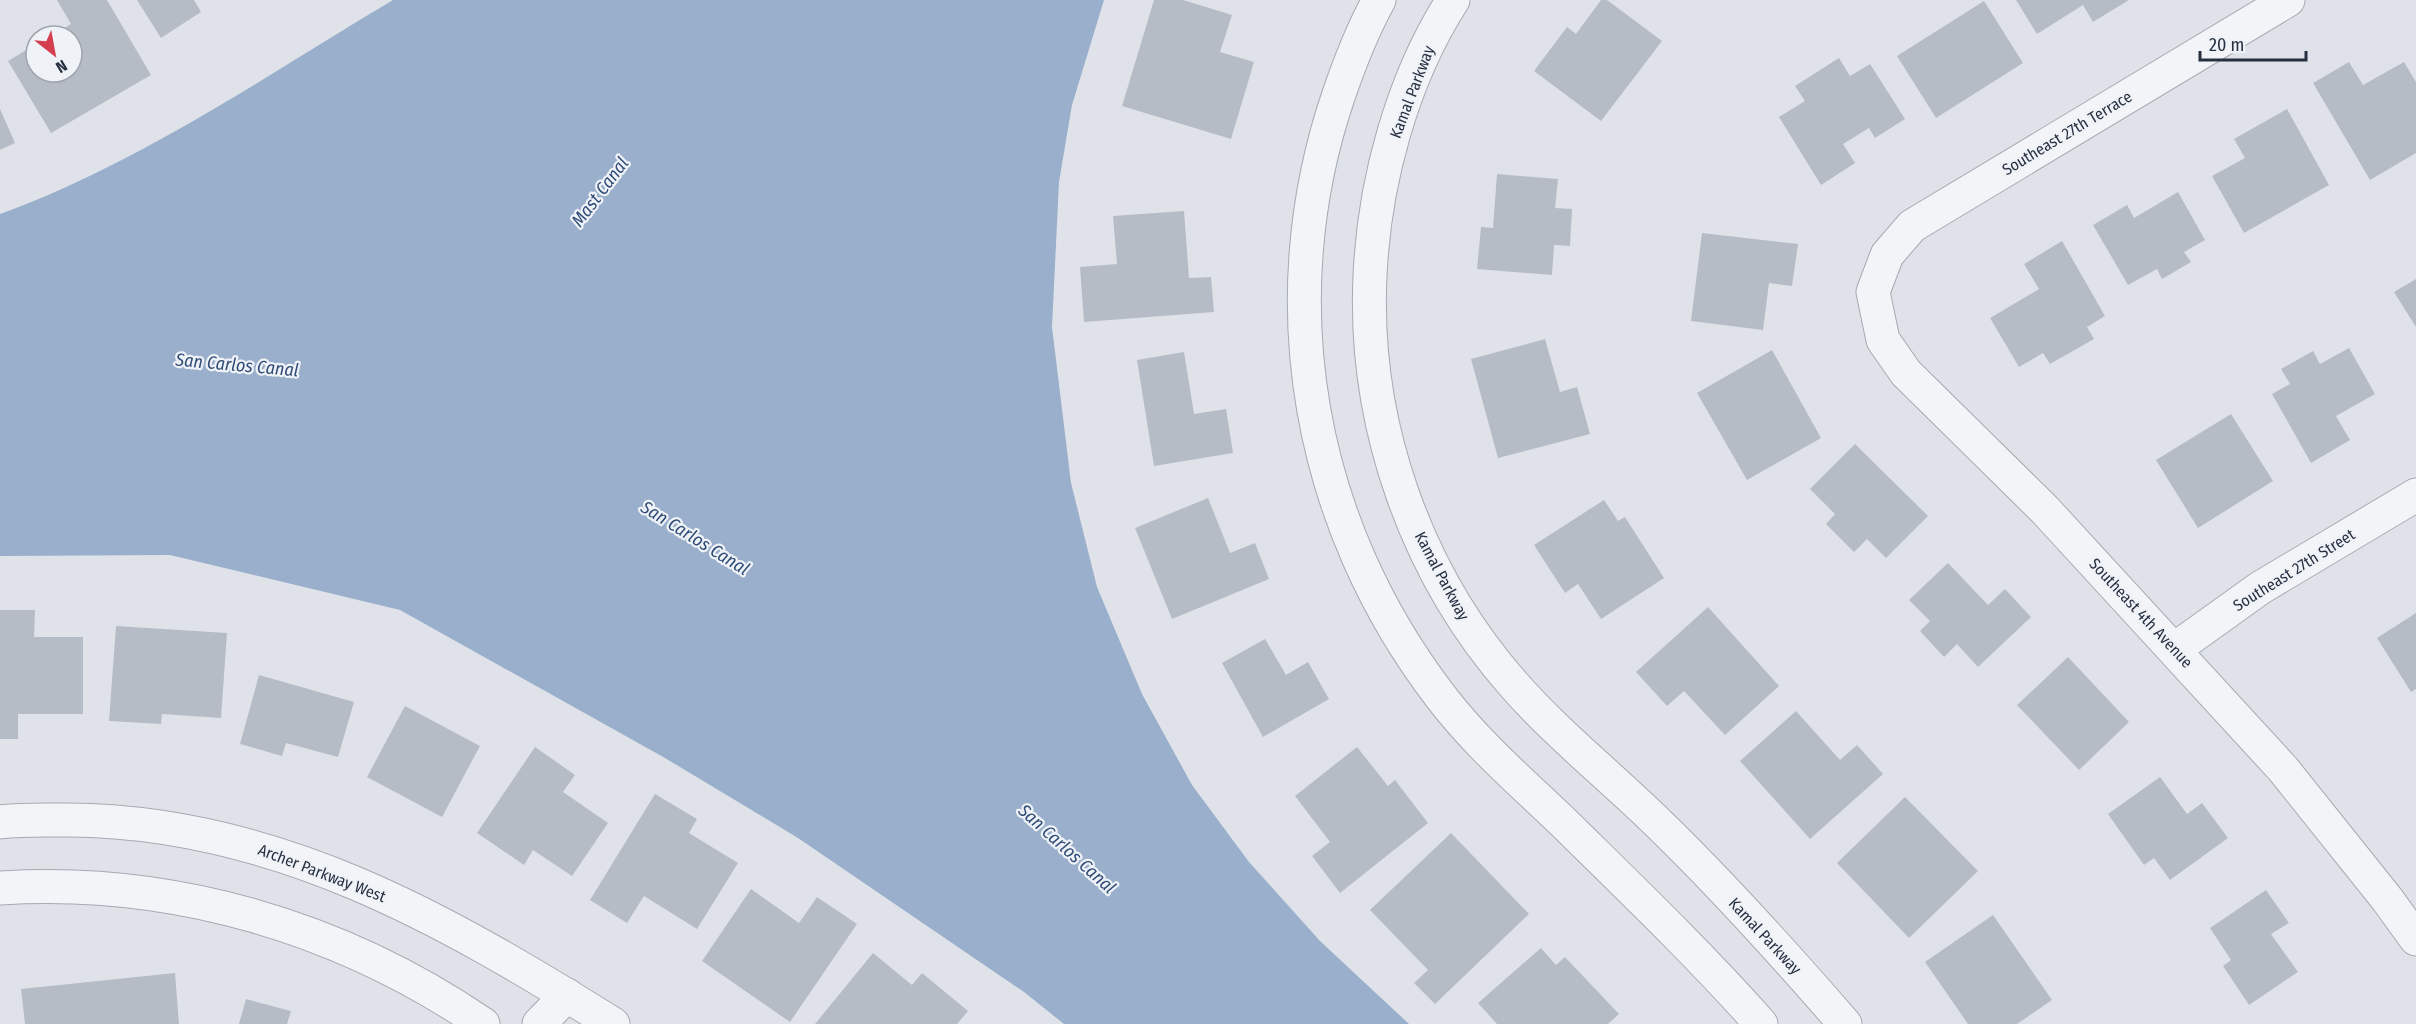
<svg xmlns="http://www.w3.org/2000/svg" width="2416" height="1024" font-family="'Fira Sans Condensed',sans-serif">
	<rect width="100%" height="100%" fill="#dfe3e9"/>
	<path fill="#99afcb" d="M393,0H1104L1072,105L1059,182L1052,327L1071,483L1097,587L1142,694L1192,785L1249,862L1320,941L1409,1024H1064L1024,992L798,838L665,758L400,610L170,555L0,556V214C136,165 269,74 393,0Z"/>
	<g fill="#b6bcc6">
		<polygon points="57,0 107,0 151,75 51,133 8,61 36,44 36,72 72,72 72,36 51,36 71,24"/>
		<polygon points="137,0 194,0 201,12 161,38"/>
		<polygon points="1154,0 1183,0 1232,15 1220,52 1254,62 1231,139 1122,106"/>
		<polygon points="1601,0 1607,0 1662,41 1601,121 1534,71 1567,27 1576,34"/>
		<polygon points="2016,0 2129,0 2093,22 2083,5 2037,34"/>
		<polygon points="1984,1 2023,63 1936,118 1897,56"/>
		<polygon points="1839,58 1850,76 1870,64 1905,119 1875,138 1869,128 1843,144 1855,163 1821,185 1779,117 1805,101 1795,86"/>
		<polygon points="2349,62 2363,85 2404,62 2416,82 2416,153 2370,180 2313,83"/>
		<polygon points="0,109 15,143 0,150"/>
		<polygon points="2287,109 2329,185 2244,233 2212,176 2245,158 2234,139"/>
		<polygon points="1497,174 1558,179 1555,208 1572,209 1570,246 1554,245 1552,275 1477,269 1481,227 1493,228"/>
		<polygon points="2178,192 2205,240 2184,252 2191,262 2162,279 2157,269 2128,285 2093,225 2127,205 2134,218"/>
		<polygon points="1184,211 1189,278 1211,277 1214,312 1084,322 1080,267 1117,264 1113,216"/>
		<polygon points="1702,233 1798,244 1792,286 1769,283 1763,330 1691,321"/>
		<polygon points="2062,241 2105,316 2087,327 2094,339 2050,364 2043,353 2019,367 1990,318 2039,289 2024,264"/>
		<polygon points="2416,279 2416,327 2394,292"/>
		<polygon points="1545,339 1560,392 1577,387 1590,434 1498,458 1471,359"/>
		<polygon points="2349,348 2375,394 2336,416 2350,440 2311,463 2272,394 2290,384 2281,369 2313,351 2320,364"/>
		<polygon points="1772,350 1821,438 1747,480 1697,393"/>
		<polygon points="1184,352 1194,414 1226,409 1233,453 1154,466 1137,360"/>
		<polygon points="2231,414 2273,481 2198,528 2156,460"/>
		<polygon points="1855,444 1928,516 1886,558 1867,539 1854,552 1826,524 1835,514 1810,489"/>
		<polygon points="1208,498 1230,553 1255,543 1269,579 1172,619 1135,528"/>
		<polygon points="1604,500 1618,521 1625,517 1664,578 1601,619 1578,584 1565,593 1534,545"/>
		<polygon points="1948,563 1988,605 2005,589 2031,617 1978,667 1957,644 1944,657 1920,631 1930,621 1909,600"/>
		<polygon points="1708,607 1779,686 1725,735 1684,691 1667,706 1636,672"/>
		<polygon points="0,610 35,610 34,637 83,637 83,714 18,714 18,739 0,739"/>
		<polygon points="2416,613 2416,689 2411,692 2377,638"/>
		<polygon points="116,626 227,633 221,718 162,714 161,724 109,721"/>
		<polygon points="1265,639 1286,675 1308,662 1329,699 1263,737 1222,663"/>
		<polygon points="2068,657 2129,722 2079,770 2017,705"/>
		<polygon points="259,675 354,702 338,757 286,743 282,756 240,744"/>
		<polygon points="405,706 480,746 442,817 367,777"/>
		<polygon points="1796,711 1840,760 1857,745 1883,774 1810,839 1740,761"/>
		<polygon points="535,747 575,775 563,792 608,823 572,876 533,850 524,865 477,833"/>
		<polygon points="1357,747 1388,786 1395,780 1428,823 1340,893 1312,856 1330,842 1295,796"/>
		<polygon points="2160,777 2187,814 2202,803 2228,838 2170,880 2154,858 2144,865 2108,814"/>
		<polygon points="655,794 697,819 689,833 738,863 697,929 644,896 627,923 590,900"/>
		<polygon points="1905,797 1978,871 1909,938 1837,863"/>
		<polygon points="1451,833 1529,914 1435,1004 1414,983 1428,970 1370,910"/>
		<polygon points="751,889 799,923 817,897 857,924 790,1022 702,961"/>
		<polygon points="2266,890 2289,923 2271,934 2298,972 2249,1005 2223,966 2231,960 2210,928"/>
		<polygon points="1993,915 2052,1000 2017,1024 1968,1024 1925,962"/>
		<polygon points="1541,948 1556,965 1565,957 1619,1014 1608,1024 1497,1024 1478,1003"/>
		<polygon points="873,953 912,985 922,973 968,1011 957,1024 815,1024"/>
		<polygon points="175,973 179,1024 25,1024 21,989"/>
		<polygon points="246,999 291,1011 287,1024 239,1024"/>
	</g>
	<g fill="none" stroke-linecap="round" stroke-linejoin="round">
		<g stroke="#a4aab3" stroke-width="35">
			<g id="minor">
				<path d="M1379,0C1363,29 1350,62 1339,94C1268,301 1308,524 1441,697C1476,743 1521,782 1563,822C1630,888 1698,953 1761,1024"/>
				<path d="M1453,0C1402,79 1374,183 1370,276C1363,424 1416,574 1514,685C1558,735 1611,777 1659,824C1724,887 1785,955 1845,1024"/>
				<polyline points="2288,0 1912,226 1887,255 1873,292 1883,340 1906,373 2045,510 2283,769 2387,899 2416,939"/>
				<polyline points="2175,649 2260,588 2416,495"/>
				<path d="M0,822C23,819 45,820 68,820C274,821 443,918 613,1024"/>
				<path d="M0,888C172,877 341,927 483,1024"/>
				<polyline points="539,1024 567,995"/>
			</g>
		</g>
		<use href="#minor" stroke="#f2f4f7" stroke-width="33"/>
	</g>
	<g text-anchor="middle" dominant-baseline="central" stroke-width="4.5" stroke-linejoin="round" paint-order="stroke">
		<g font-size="16" fill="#273041" stroke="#eff2f7">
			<text transform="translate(1412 92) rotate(-69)">Kamal Parkway</text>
			<text transform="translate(2067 133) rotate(-31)">Southeast 27th Terrace</text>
			<text transform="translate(2294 570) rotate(-32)">Southeast 27th Street</text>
			<text transform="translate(1442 576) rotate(62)">Kamal Parkway</text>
			<text transform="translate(2141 613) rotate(47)">Southeast 4th Avenue</text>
			<text transform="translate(322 873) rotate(21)">Archer Parkway West</text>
			<text transform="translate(1765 936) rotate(47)">Kamal Parkway</text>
		</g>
		<g font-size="18" font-style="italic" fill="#2f4c77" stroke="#eff2f7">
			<text transform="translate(600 192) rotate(-53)">Mast Canal</text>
			<text transform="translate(237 365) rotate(5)">San Carlos Canal</text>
			<text transform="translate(695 538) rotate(32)">San Carlos Canal</text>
			<text transform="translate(1067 849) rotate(42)">San Carlos Canal</text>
		</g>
	</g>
	<g transform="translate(54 54) rotate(149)"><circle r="28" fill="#eff2f7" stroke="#9fa4ae" stroke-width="1.5"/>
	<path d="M0-4.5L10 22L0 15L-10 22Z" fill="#d53e4e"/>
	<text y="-9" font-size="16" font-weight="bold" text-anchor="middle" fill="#273041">N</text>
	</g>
	<path d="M2200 51v9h106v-9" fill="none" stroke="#273041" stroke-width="3"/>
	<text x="2209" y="51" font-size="18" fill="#273041" stroke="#eff2f7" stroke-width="4.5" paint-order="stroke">20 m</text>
</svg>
